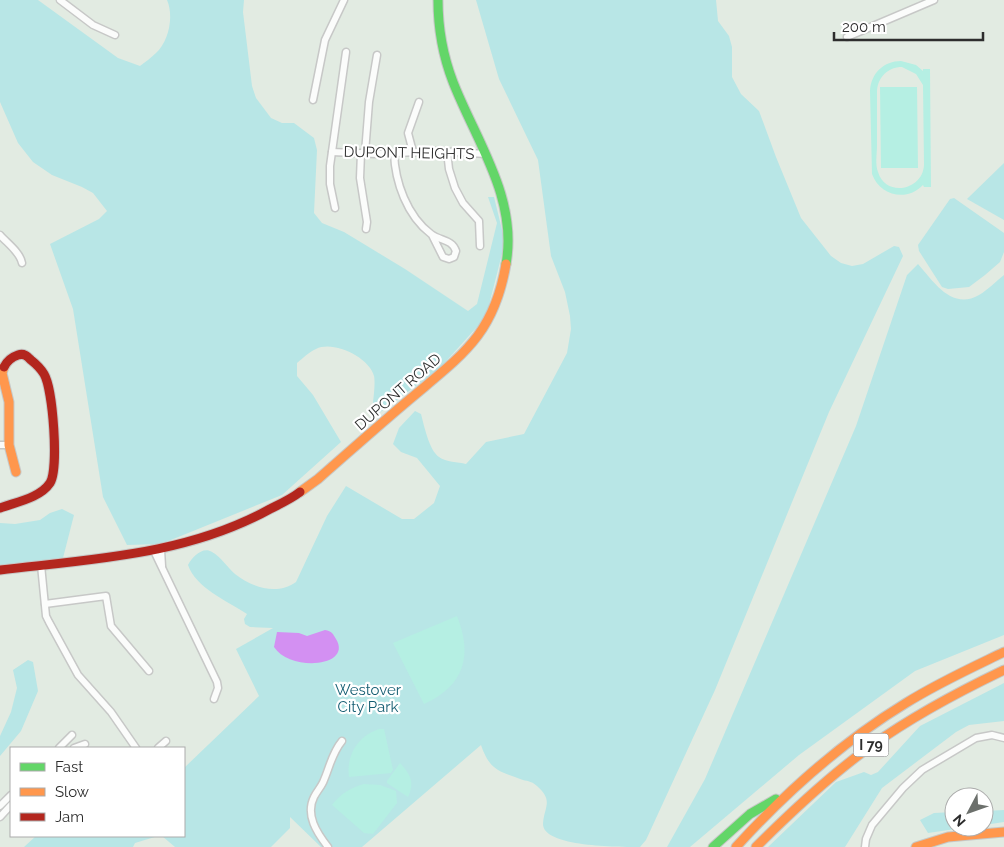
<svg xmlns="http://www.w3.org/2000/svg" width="1004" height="847" font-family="Raleway,sans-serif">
	<rect width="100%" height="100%" fill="#e2ebe2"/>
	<g fill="#b8e6e6">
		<path d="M0,0H38L118,58L140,66C145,62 151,58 156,53C169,41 174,16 167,0H244L243,12L252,86L256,98L271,118L282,123H294L314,138L317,150L314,213L322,223L344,232L405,269L468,311L477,304L497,223L488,197H494L505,242L486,317L439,369L371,419C372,409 376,384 374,376C369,357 333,340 316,349C309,352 303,358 297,363V376L313,395L341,442L282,495L161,544L127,545L103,497L73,309L50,244L99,219L107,211L93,193L82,187L52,175L33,162L18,143L0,102Z"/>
		<path d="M476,0H716L718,21L729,36L732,47V77L741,94L759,111L776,157L801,218L831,256L841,263L852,266L863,264L894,246L899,247L903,256L829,412L715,690L646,840L640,847C619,847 543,847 543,824C544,807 554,801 537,786C533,782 528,781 523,780C499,771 490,771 481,745L362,847H321L290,817V828L271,847H175L162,836H184V768L259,696L236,649L273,628L250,627L245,624L244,619L247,614C227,601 196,588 188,565C192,557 203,546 212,552C221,557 227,567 235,574C252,587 276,596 296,582L327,516L346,486L402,519H414L434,503L440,486L417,458L401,452L393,444L399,428L415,411L421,414C424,425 429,450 439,457C446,462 458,462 466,464L486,442L524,434L567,353L571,329L570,316L565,292L551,256L538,160L499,79Z"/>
		<polygon points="1004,163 1004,220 967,199"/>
		<polygon points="954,198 1004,233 1004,252 1000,262 985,275 969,287 948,289 942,287 919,251 918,245 950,199"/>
		<path d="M918,264C933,281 952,311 979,295C988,290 996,281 1004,275V635L915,671L799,755L690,847H667L705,779L856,426L907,275Z"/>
		<polygon points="62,509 74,515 63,558 0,566 0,523 15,524 40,520 50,513"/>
		<polygon points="28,660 33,662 38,691 21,731 0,756 0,736 11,712 17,688 13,670"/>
		<polygon points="1004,683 1004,721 969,725 956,732 882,788 845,847 768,847 836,782 864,772 871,775 878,772 920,726"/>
		<polygon points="1004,810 1004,822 984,825 984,811"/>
		<polygon points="954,812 954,827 969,827 928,833 920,820 934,813"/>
		<polygon points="36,836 158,836 135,843 133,847 24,847"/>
	</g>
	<g fill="#b5efe3" fill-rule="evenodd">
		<path d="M901,61L916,65L923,71V69H930L931,187H924L923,185C907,202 880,196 872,174L870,91C871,73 884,61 901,61ZM902,67L916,74L923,85L924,165C923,190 886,198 878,172C875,164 877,154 877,145C877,127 877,109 877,91C878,77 888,67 902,67Z"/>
		<polygon points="880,87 917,87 918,168 881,168"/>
		<path d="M457,616C473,656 464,686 424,704L393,643Z"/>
		<path d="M379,729H384L393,770L391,773L349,777C346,755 358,736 379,729Z"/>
		<path d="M400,763C410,774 415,782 408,797L387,783V781Z"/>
		<path d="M364,784L380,785L396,791L397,803L373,834L364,833L332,805C340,794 350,788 364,784Z"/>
	</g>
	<path fill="#d390f2" d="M325,630C332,631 333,634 336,639C353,667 290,672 274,647L277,632L299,633L307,636Z"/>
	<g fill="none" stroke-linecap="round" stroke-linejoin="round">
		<g stroke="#c7c8c7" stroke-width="9">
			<g id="street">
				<polyline points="60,0 93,25 115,35"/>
				<polyline points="847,37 934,0"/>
				<polyline points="313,100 325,40 344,0"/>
				<polyline points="447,151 449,169 455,188 463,203 479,221 480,246"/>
				<polyline points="332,152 376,154 438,151 486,154"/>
				<polyline points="413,152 408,133 419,102"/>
				<polyline points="361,153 360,178 367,222 366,229"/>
				<polyline points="365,153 369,102 377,55"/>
				<path d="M394,153C395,182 407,216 431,234C440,241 452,239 456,251L454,257L449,259L443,257L432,235"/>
				<polyline points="335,208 330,184 330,166 346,52"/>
				<path d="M0,235C7,243 20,252 22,263"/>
				<polyline points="0,445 9,445"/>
				<polyline points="161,550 162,566"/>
				<polyline points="154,551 217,682 218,688 214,699"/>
				<polyline points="41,565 46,616 49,622 78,675 111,712 136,748"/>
				<polyline points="45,604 106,596 111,626 149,671"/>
				<polyline points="59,748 72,735"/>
				<polyline points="74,748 85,744"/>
				<polyline points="158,748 166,741"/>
				<polyline points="0,806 11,795"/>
				<polyline points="0,817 11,805"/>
				<path d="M328,847C317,833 305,815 314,797C317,791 322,786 324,780C330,766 332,753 342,741"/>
				<polyline points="865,847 866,839 872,825 903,788 922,770 976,738 992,735 1004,738"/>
			</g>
		</g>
		<g stroke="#c7c8c7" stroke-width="11">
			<g id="fast">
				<path d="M438,0C438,29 443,56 453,82C476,141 518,198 506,264"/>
				<polyline points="713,847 750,814 776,799"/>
			</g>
		</g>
		<g stroke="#c7c8c7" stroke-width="11">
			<g id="slow">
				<polyline points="4,367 2,373 9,402 9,445 16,472"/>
				<path d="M300,492L318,479C349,452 379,425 410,399C462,355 494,335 506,264"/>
				<path d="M736,847C786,792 842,742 906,703C938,683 971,668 1004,652"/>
				<path d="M756,847C792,811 829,776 871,746C913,716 958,692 1004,670"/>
				<polyline points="916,847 948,837 1004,832"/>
			</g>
		</g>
		<g stroke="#c7c8c7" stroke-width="11">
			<g id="jam">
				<path d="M0,508C16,502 40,498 50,483C59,469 53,389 44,374C41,369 36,364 31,360C27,356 24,353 18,355C12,357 7,361 4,367"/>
				<path d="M0,570C93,559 187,555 270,509C280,504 291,499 300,492"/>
			</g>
		</g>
		<use href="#street" stroke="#fbfcfb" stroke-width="6"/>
		<use href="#fast" stroke="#63d668" stroke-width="9"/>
		<use href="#slow" stroke="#ff974d" stroke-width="9"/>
		<use href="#jam" stroke="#b3261e" stroke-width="9"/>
	</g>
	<g text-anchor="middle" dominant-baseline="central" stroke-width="4.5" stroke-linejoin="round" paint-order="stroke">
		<rect fill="#fff" stroke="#6c6c6c" stroke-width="1" x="853.5" y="733.5" width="35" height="23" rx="4"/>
		<g font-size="14" font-weight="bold" fill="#2d2d2d">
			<text x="871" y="745">I 79</text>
		</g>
		<g font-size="15" fill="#2d2d2d" stroke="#fff">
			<text transform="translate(409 153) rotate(1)">DUPONT HEIGHTS</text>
			<text transform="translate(398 392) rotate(-41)">DUPONT ROAD</text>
		</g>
		<g font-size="15" fill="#145d72" stroke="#fff">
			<text x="368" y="690">Westover<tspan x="368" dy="17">City Park</tspan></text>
		</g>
	</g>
	<rect x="10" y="747" width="175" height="90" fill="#ffffff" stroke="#ababab"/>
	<rect x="20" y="763" width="25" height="8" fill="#63d668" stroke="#ababab"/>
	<text x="55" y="772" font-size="15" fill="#2d2d2d">Fast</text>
	<rect x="20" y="788" width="25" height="8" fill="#ff974d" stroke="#ababab"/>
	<text x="55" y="797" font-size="15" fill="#2d2d2d">Slow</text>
	<rect x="20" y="813" width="25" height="8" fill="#b3261e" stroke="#ababab"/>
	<text x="55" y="822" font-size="15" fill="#2d2d2d">Jam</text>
	<g transform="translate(969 812) rotate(229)"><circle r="24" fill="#ffffff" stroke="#ababab"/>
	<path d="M0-4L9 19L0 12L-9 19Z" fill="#6c706c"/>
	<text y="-8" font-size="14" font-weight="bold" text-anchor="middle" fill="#2d2d2d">N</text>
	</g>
	<path d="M834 32v8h149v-8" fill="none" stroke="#2d2d2d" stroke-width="2.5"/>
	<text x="842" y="32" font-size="15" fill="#2d2d2d" stroke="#ffffff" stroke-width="4" paint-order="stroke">200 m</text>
</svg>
